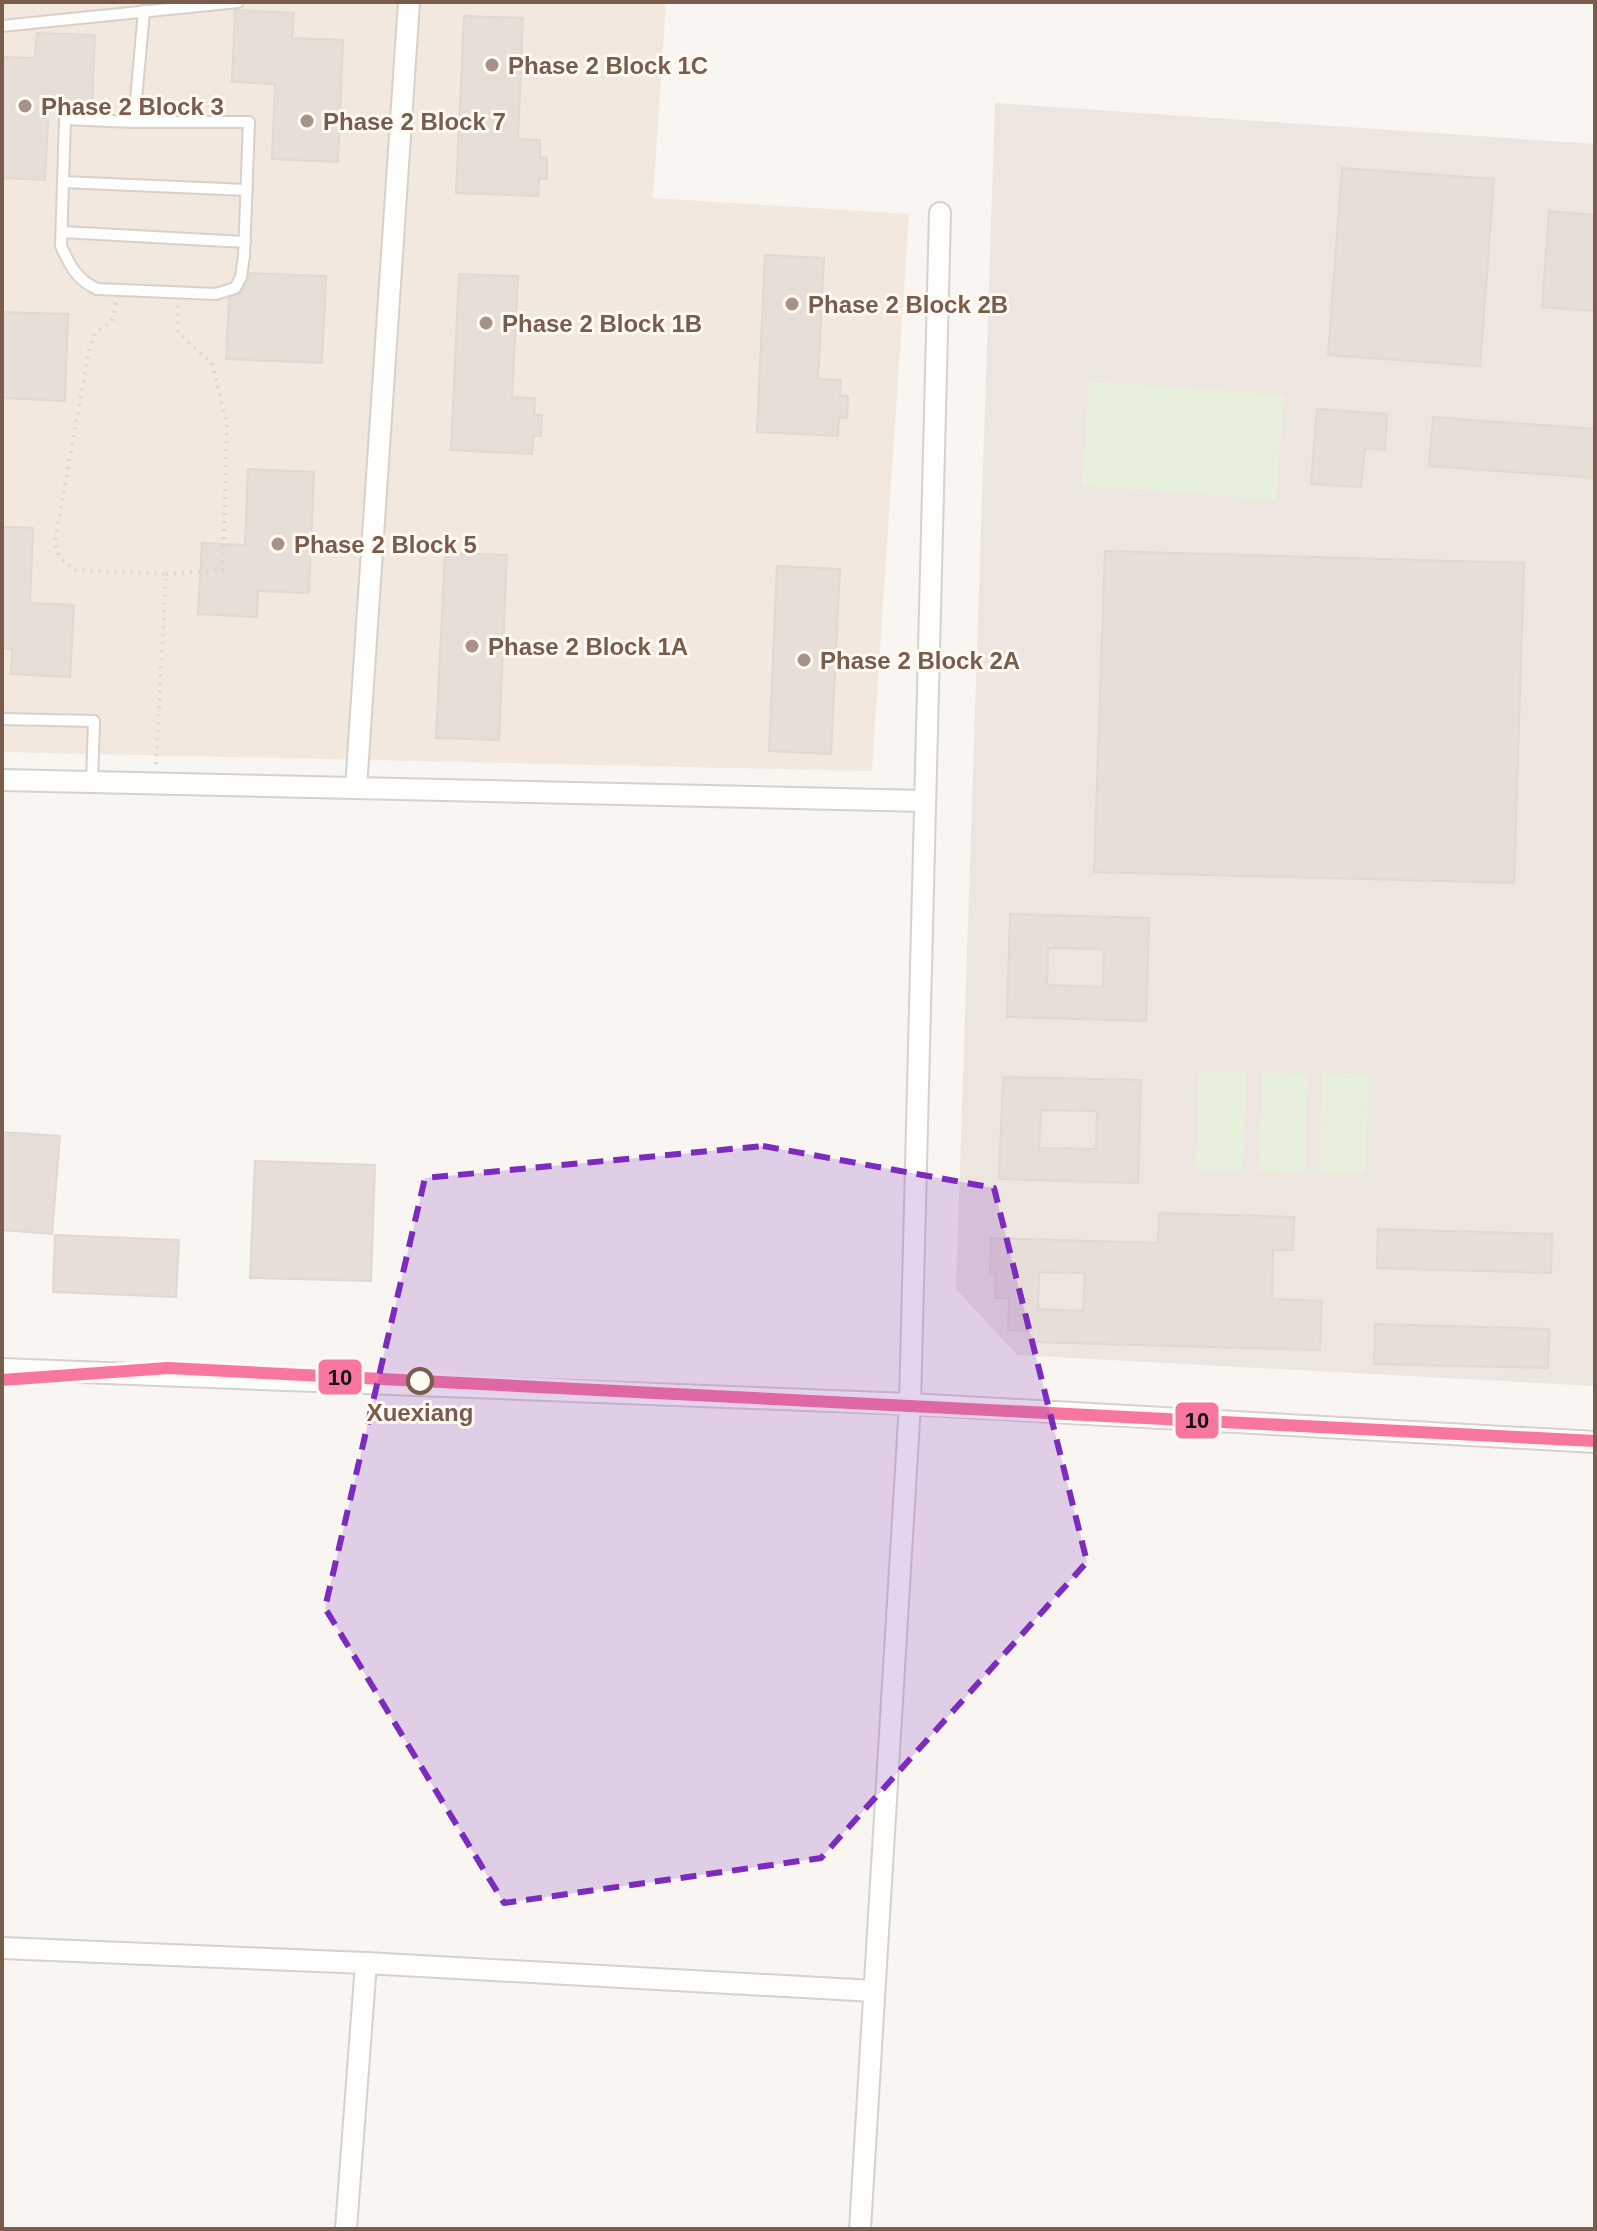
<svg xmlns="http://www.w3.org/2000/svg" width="1597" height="2231" font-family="Arial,sans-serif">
	<rect width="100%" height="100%" fill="#f9f5f0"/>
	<polygon fill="#f2e8de" points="2,2 666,2 653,198 909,214 872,771 2,752"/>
	<polygon fill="#ede5e0" points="995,103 1595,144 1595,1386 1017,1355 956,1289"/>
	<g fill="#e7f0db">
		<polygon points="1089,381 1284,395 1276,500 1082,486"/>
		<polygon points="1199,1071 1246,1072 1243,1171 1196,1169"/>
		<polygon points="1262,1072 1308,1074 1305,1172 1259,1171"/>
		<polygon points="1322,1073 1369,1075 1365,1173 1319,1172"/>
	</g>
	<g fill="#e6ded7" stroke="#e2d8d2" stroke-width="2" fill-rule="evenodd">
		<polygon points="235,10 294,13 292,38 343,40 338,162 272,159 275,84 232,82"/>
		<polygon points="464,16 523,18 518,139 540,140 540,157 547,158 547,179 539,179 538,196 456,193"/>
		<polygon points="37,33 95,35 92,106 49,105 45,180 2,178 2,57 35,58"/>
		<polygon points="1342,168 1494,179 1480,366 1328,355"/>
		<polygon points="1549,211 1595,215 1595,311 1542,307"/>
		<polygon points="765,255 824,258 818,379 841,380 840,396 848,396 847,418 839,417 838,436 757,432"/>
		<polygon points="250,273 326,276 322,363 226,359 229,298 241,293"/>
		<polygon points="459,274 518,276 512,397 535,398 534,415 542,415 541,436 533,436 532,454 451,450"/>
		<polygon points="2,312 68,314 65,401 2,398"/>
		<polygon points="1317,409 1387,414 1385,450 1365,448 1361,487 1311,484"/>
		<polygon points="1433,417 1595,429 1595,478 1429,466"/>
		<polygon points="248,469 314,472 309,593 258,591 257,617 198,614 202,543 245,545"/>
		<polygon points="2,527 33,528 30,603 74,605 70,677 11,674 12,649 2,648"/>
		<polygon points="1105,551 1524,563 1514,883 1094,872"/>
		<polygon points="445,553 507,555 499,740 436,738"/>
		<polygon points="777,566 840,569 831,754 769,751"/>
		<path d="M1010,914L1149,918L1146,1021L1007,1017ZM1048,948L1104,949L1103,987L1047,985Z"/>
		<path d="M1003,1077L1141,1080L1138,1183L999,1179ZM1041,1110L1097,1111L1096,1149L1039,1148Z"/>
		<polygon points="2,1132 60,1136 52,1234 2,1230"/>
		<polygon points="255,1161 375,1165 371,1281 250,1278"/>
		<path d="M1159,1213L1294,1217L1293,1250H1273L1272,1299L1322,1301L1320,1350L1031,1342L1032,1331L1008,1330L1009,1298H995L996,1274H990L991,1238L1158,1243ZM1039,1272L1085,1273L1083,1311L1038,1309Z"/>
		<polygon points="1378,1229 1552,1234 1551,1273 1377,1268"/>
		<polygon points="55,1235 179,1240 176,1297 53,1292"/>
		<polygon points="1375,1324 1549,1329 1548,1368 1374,1364"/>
	</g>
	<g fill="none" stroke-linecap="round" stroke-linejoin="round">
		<g stroke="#d7d1cb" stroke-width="14">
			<g id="service">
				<polyline points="2,26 238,2"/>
				<path d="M134,122H249L244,256L241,277L235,288L216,294L97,289C77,280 70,266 61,246L65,119L134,122L144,11"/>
				<polyline points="63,182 247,190"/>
				<polyline points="62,232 245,242"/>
				<polyline points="2,719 94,721 92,782"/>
			</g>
		</g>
		<g stroke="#d7d1cb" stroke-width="24">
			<g id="minor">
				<polyline points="2,780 925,801"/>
				<polyline points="356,788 409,2"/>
				<polyline points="2,1369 910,1404 1595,1442"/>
				<polyline points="2,1948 366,1963 874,1991"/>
				<polyline points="346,2229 366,1963"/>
				<polyline points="860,2229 910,1404 940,213"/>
			</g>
		</g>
		<g stroke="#dcd5d0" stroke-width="4" stroke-dasharray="2 6" stroke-linecap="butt">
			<polyline points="116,303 112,321 95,333 89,350 55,541 59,557 75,570 166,574 156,765"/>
			<polyline points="166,574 223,570 227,425 212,363 178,333 178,306"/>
		</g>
		<use href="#service" stroke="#fefefd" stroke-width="10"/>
		<use href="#minor" stroke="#fefefd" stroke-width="20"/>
		<g stroke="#fffaf3" stroke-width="18">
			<polyline id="metro-1" points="2,1380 168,1368 1595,1441"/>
		</g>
		<use href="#metro-1" stroke="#f8779e" stroke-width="12"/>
	</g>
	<path fill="#7b2cbf" fill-opacity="0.2" stroke="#7b2cbf" stroke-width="6" stroke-dasharray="16 10" stroke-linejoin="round" d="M763,1146L994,1188L1087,1562L821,1858L504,1903L325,1608L425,1178Z"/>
	<g fill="#a69286" stroke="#fffaf3" stroke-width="3">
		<circle cx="492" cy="65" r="8"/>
		<circle cx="25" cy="106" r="8"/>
		<circle cx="307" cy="121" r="8"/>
		<circle cx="792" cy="304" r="8"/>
		<circle cx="486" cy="323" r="8"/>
		<circle cx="278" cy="544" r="8"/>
		<circle cx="472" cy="646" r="8"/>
		<circle cx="804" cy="660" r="8"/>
	</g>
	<circle fill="#fffaf3" stroke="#7a5c4d" stroke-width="4" cx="420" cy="1381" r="12"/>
	<g text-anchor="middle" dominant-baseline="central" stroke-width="6" stroke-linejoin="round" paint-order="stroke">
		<g font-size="24" font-weight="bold" fill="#7a5c4d" stroke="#fffaf3" text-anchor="start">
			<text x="508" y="65">Phase 2 Block 1C</text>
			<text x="41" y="106">Phase 2 Block 3</text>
			<text x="323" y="121">Phase 2 Block 7</text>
			<text x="808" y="304">Phase 2 Block 2B</text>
			<text x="502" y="323">Phase 2 Block 1B</text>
			<text x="294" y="544">Phase 2 Block 5</text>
			<text x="488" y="646">Phase 2 Block 1A</text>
			<text x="820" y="660">Phase 2 Block 2A</text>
		</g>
		<g font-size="24" font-weight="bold" fill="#7a5c4d" stroke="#fffaf3">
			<text x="420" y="1412">Xuexiang</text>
		</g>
	</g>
	<g stroke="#fffaf3" stroke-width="3">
		<rect x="317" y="1358" width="46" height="38" rx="8" fill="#f8779e"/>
		<rect x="1174" y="1401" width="46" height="39" rx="8" fill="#f8779e"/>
	</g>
	<g font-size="22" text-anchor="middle" font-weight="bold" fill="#111">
		<text x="340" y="1385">10</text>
		<text x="1197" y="1428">10</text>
	</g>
	<rect width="1597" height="2231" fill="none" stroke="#7a5c4d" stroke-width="8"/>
</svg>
